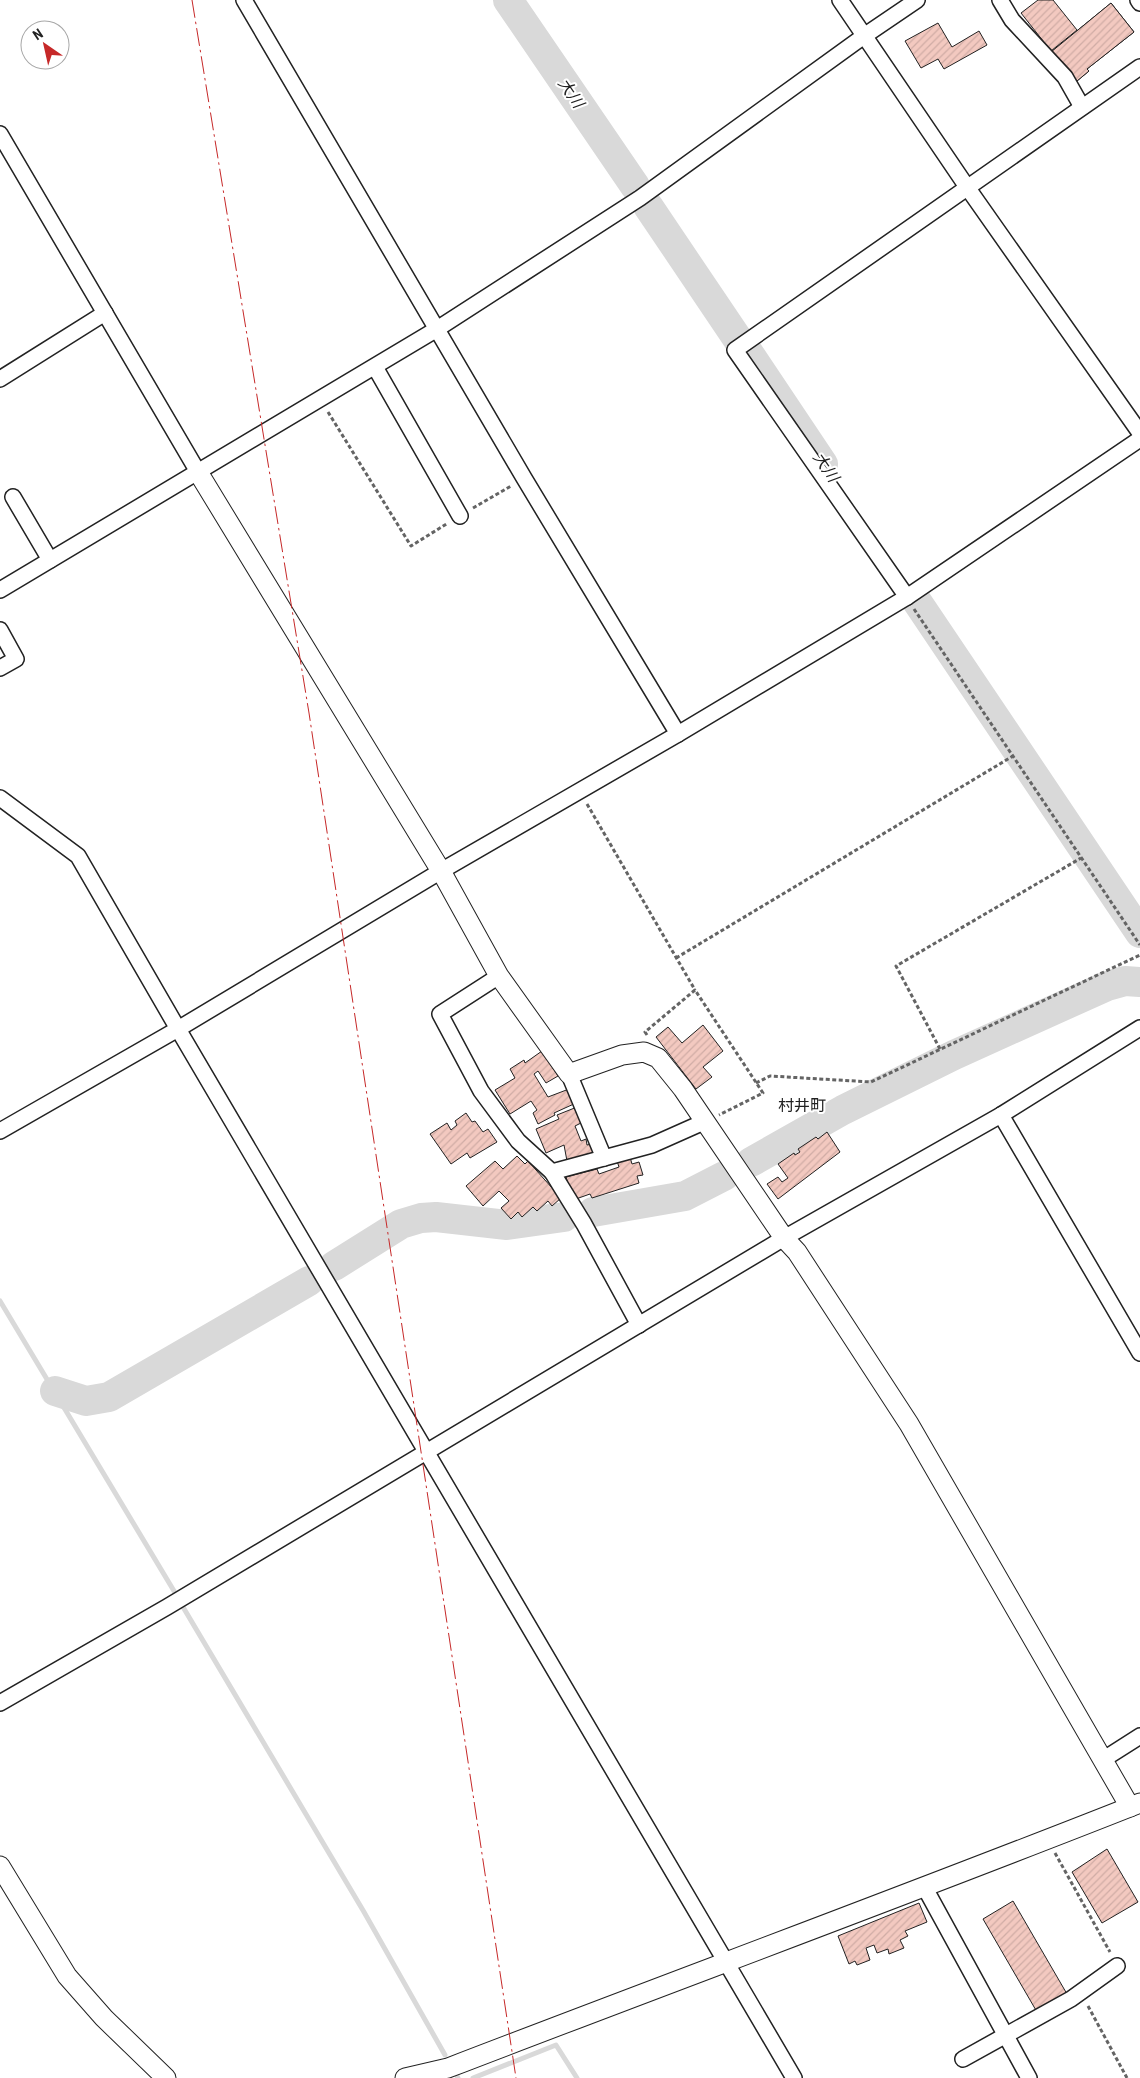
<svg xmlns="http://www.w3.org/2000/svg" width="1140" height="2078" font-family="'Roboto Condensed','Noto Sans JP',sans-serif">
	<defs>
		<pattern id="building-hatch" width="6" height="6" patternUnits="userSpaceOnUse" patternTransform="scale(1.25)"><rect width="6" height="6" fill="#f3c9c0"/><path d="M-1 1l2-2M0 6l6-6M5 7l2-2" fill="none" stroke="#d0aca5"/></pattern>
	</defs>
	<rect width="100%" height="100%" fill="#fff"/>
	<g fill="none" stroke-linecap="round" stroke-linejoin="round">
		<g stroke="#d9d9d9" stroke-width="5">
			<polyline points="0,1301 174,1591"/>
			<polyline points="183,1607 364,1912 445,2055"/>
			<polyline points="457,2076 458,2078"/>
			<polyline points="473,2078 556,2045 577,2078"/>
		</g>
		<g stroke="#d9d9d9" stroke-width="30">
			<polyline points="508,0 635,186"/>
			<polyline points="648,206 739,341"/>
			<polyline points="746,349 823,464"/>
			<polyline points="916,600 1140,933"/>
			<polyline points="751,1162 843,1110 954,1055 1107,986 1125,981 1140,982"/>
			<polyline points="593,1212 685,1196 724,1176"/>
			<polyline points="334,1266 401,1224 421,1218 436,1217 507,1225 564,1217"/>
			<polyline points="55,1391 86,1401 109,1397 309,1281"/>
		</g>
	</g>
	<g fill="url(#building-hatch)" stroke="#222">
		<polygon points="1038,0 1053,0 1077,30 1051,51 1021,13"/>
		<polygon points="1111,3 1134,32 1087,69 1089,71 1077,81 1075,80 1051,52"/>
		<polygon points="1111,3 1134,32 1087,69 1089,71 1077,81 1075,80 1051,52"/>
		<polygon points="938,23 952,47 979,31 987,45 944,69 938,59 921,68 905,41"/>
		<polygon points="703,1025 723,1051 703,1067 712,1077 696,1089 656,1037 668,1027 682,1043"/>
		<polygon points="542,1051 558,1076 546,1083 538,1071 534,1074 548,1097 569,1089 576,1103 554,1113 555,1115 538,1124 533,1113 537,1110 531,1101 510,1114 495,1090 515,1078 510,1069 524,1060 525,1063"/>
		<polygon points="577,1107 583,1122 575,1126 581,1141 586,1139 587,1145 592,1144 594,1154 567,1161 564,1145 546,1153 536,1129 559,1119 557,1115"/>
		<polygon points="466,1113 472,1122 475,1121 483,1132 488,1129 497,1142 470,1158 467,1153 451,1164 430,1134 447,1123 451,1130 457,1125 455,1121"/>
		<polygon points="827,1132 840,1152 778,1199 767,1184 778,1177 782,1182 788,1178 778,1164 794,1153 795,1155 800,1152 798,1149 816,1137 818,1139"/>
		<polygon points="517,1156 525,1164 528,1161 561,1198 552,1206 548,1201 537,1211 533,1207 522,1217 518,1212 511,1219 501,1208 509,1201 499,1191 483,1206 466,1186 495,1161 503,1169"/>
		<polygon points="630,1157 632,1164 639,1162 643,1175 637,1176 639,1183 592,1198 590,1194 573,1200 566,1177 597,1169 599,1174 619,1167 617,1161"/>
		<polygon points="1107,1849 1138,1902 1102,1923 1072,1872"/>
		<polygon points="1013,1901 1067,1994 1037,2012 983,1919"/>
		<polygon points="919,1903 927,1922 905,1931 908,1936 900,1940 904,1948 889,1954 888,1949 877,1953 874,1945 866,1948 870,1960 857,1965 855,1961 849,1964 838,1936"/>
	</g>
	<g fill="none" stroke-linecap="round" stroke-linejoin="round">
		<g stroke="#222" stroke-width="18">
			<g id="minor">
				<polyline points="244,0 524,478 678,734"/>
				<polyline points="840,0 967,187 1140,433"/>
				<polyline points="1000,0 1012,20 1065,77 1082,107"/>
				<polyline points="1138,0 1140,3"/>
				<polyline points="0,134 198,472"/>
				<polyline points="375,367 460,516"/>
				<polyline points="0,379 105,313"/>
				<polyline points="13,497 50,560"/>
				<polyline points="0,590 437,329 640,198 864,36 917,0"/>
				<polyline points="907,597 735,350 1140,67"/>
				<polyline points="0,630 16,659 0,668"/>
				<polyline points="0,798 78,856 178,1029 794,2078"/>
				<polyline points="499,976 440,1014 481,1091 518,1141 552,1172 652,1145 706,1121"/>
				<polyline points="569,1074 604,1158"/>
				<polyline points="1001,1115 1140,1353"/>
				<polyline points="0,1131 178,1029 441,871 678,734 907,597 1140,439"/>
				<polyline points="552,1172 584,1224 639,1325"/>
				<polyline points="0,1703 167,1607 784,1238 1001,1115 1140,1028"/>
				<polyline points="1104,1759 1140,1736"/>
				<polyline points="925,1888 1029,2078"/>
				<polyline points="963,2059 1071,1999 1117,1966"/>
			</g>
		</g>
		<g stroke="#222" stroke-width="21">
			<g id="tertiary">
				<polyline points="198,472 441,871 499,976 569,1074 622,1055 644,1052 658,1058 683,1089 784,1238 797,1252 909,1424 1130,1807"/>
				<polyline points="0,1866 67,1976 104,2018 166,2078"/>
				<path d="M405,2078L448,2068C679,1979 910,1894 1140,1803"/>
			</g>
		</g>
		<g stroke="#646464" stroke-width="3" stroke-dasharray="4 2.5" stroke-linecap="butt">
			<polyline points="328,412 411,546 448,523"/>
			<polyline points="473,508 511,486"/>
			<polyline points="914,609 1140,945"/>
			<polyline points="587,804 695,990"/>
			<polyline points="676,958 1013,756"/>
			<polyline points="647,1035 645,1032 695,990 763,1093 719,1115"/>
			<polyline points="940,1049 896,966 1081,858"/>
			<polyline points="756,1083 770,1076 871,1082 1140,955"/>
			<polyline points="1055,1853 1110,1952"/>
			<polyline points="1088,2006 1127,2078"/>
		</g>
		<use href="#minor" stroke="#fff" stroke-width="15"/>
		<use href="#tertiary" stroke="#fff" stroke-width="19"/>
		<polyline stroke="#c62828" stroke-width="1" stroke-dasharray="18 4 2.5 4" stroke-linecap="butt" points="192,0 309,713 516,2078"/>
	</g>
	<g text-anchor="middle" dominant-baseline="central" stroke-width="4" stroke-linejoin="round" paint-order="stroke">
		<g font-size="16" font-style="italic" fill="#222" stroke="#fff">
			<text transform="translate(571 93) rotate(56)">大川</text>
			<text transform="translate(826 467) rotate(56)">大川</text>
		</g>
		<g font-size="16" fill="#222" stroke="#fff">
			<text x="802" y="1105">村井町</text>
		</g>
	</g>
	<g transform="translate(45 45) rotate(326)"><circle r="24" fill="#ffffff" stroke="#a7a7a7"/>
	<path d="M0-4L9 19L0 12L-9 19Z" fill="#c62828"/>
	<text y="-8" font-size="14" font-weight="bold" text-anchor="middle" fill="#222222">N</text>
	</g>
</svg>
